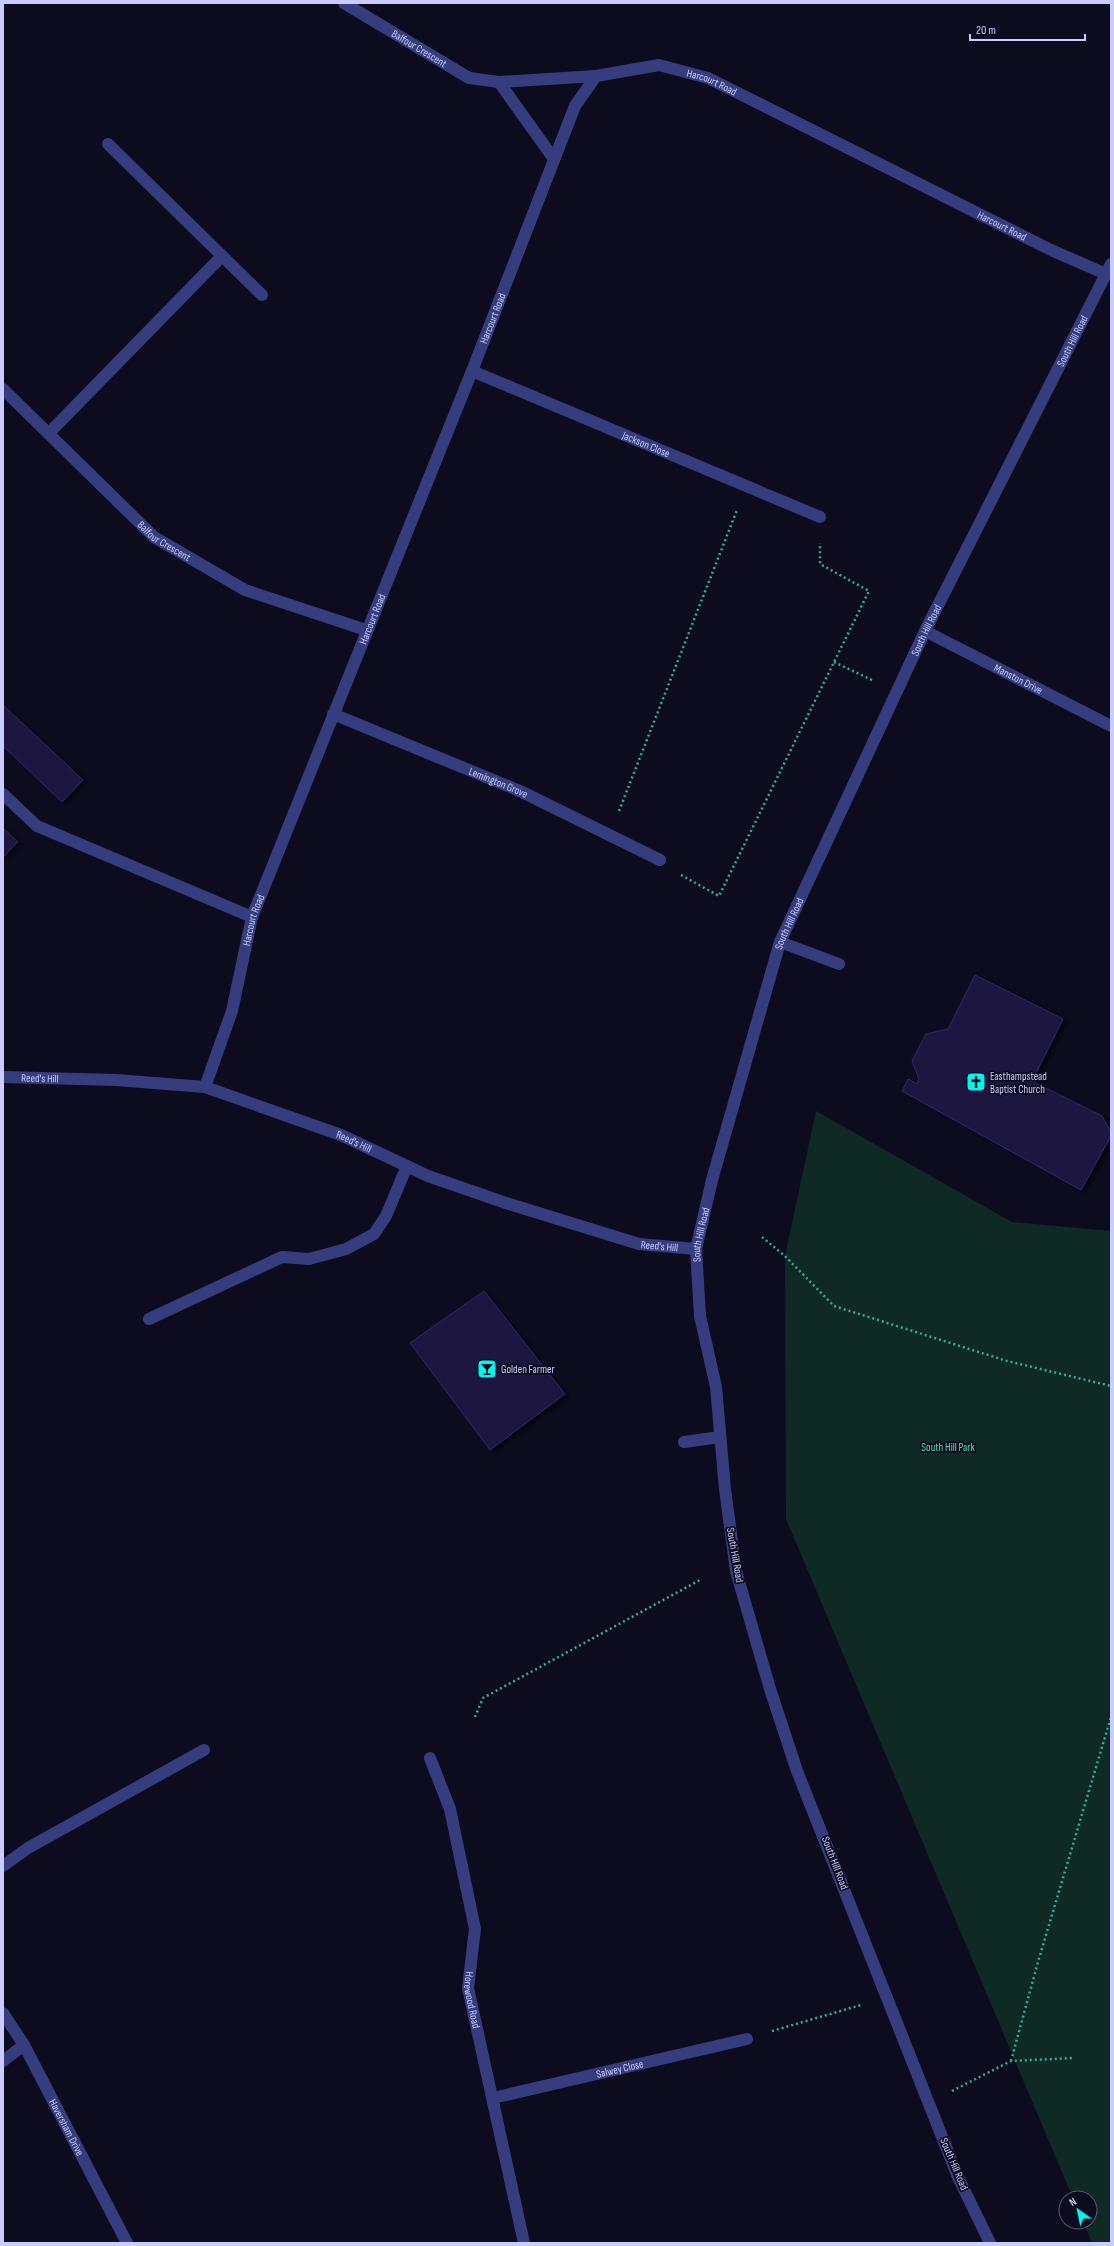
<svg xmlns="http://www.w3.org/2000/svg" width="1114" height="2246" font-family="'Sofia Sans Condensed',sans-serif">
	<defs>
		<filter id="shadow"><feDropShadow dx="4.5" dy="2.5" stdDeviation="2" flood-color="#0009"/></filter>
	</defs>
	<rect width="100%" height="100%" fill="#0d0c1f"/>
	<polygon fill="#0f2925" points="816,1111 1012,1222 1111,1231 1111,2243 1092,2243 1083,2222 1090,2222 1090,2198 1073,2198 786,1519 785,1256"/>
	<g fill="#1b1840" stroke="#2e296d" filter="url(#shadow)">
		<polygon points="3,705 83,780 62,802 3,746"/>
		<polygon points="3,828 18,842 3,857"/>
		<polygon points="975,975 1063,1019 1032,1081 1102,1116 1111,1132 1111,1136 1081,1190 902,1091 908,1079 917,1084 919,1079 912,1061 926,1034 948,1029"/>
		<polygon points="484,1291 565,1394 490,1450 410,1343"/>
	</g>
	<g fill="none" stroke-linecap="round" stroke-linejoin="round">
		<g stroke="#2bb298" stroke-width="2.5" stroke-dasharray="2 3" stroke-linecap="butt">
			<polyline points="834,662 874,681"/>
			<polyline points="619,811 737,510"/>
			<polyline points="681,875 719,896 869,591 820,564 820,543"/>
			<polyline points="762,1237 785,1256 834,1306 1007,1361 1111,1386"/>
			<polyline points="475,1717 483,1698 700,1580"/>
			<polyline points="772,2031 861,2005"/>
			<polyline points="1011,2061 1038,1962 1111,1717"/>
			<polyline points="952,2091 1011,2061 1074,2058"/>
		</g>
		<g stroke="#363d7f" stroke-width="12">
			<path id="s1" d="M344,3L469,78L499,82L596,76"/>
			<polyline points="499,82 554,159"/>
			<polyline points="108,144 262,295"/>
			<path id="s2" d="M472,371L820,517"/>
			<path id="s3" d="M3,389L154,537L245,590L366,630"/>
			<polyline points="49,433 222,256"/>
			<path id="s4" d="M925,631L1111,726"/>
			<path id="s5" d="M333,714L520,791L660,860"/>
			<polyline points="3,794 37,826 252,917"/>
			<polyline points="780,942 839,964"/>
			<path id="s6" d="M3,1077L116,1080L205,1087L341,1135L428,1176L506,1203L639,1244L696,1249"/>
			<path id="s7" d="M205,1087L232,1011L252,917L472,371L575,106L596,76L659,65L708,78L1051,250L1106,274"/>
			<polyline points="149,1319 282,1257 309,1259 346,1249 374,1234 386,1216 407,1166"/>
			<polyline points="684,1442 720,1437"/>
			<path id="s8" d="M430,1758L450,1809L475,1929L468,1988L524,2243"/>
			<polyline points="3,1866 28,1848 204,1750"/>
			<path id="s9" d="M3,2013L24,2045L127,2243"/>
			<polyline points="3,2061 24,2045"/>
			<path id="s10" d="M493,2098L747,2039"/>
			<path id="s11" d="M990,2243L958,2177L797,1771L770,1689L736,1571L725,1489L716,1387L700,1316L696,1249L712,1180L780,942L925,631L1111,264"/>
		</g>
	</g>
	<defs>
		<g id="church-square" transform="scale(1)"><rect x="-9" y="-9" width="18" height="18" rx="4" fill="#00f5ed" stroke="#0d0c1f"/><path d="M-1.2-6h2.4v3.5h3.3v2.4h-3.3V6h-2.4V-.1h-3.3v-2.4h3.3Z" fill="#111"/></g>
		<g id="bar-square" transform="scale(1)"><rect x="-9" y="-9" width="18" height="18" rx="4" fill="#00f5ed" stroke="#0d0c1f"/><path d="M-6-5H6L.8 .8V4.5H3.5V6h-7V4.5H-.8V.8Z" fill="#111"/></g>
	</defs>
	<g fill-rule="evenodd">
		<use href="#church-square" x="976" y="1082"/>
		<use href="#bar-square" x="487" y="1369"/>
	</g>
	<g text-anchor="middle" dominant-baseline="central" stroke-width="3.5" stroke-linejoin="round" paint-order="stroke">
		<g font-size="11" fill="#cacbff" stroke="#0d0c1f">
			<text stroke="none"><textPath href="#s1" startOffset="88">Balfour Crescent</textPath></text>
			<text stroke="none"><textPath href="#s7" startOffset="1206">Harcourt Road</textPath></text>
			<text stroke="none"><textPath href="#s7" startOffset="1530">Harcourt Road</textPath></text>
			<text stroke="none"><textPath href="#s7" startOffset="822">Harcourt Road</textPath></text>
			<text stroke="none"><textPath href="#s11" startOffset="2031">South Hill Road</textPath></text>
			<text stroke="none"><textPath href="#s2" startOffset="189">Jackson Close</textPath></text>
			<text stroke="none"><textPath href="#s3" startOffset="222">Balfour Crescent</textPath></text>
			<text stroke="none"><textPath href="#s7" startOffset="498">Harcourt Road</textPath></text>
			<text stroke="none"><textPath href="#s11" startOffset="1707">South Hill Road</textPath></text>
			<text stroke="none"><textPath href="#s4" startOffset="105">Manston Drive</textPath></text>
			<text stroke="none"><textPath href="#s5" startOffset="179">Lemington Grove</textPath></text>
			<text stroke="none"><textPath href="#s7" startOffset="174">Harcourt Road</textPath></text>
			<text stroke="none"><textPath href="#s11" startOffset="1383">South Hill Road</textPath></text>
			<text stroke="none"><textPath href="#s6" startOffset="37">Reed's Hill</textPath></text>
			<text stroke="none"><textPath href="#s6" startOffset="361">Reed's Hill</textPath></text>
			<text stroke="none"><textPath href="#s11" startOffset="1059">South Hill Road</textPath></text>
			<text stroke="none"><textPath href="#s6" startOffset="685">Reed's Hill</textPath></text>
			<text transform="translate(735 1555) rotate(80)">South Hill Road</text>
			<text transform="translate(835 1863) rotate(69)">South Hill Road</text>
			<text stroke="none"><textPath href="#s8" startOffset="249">Horewood Road</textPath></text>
			<text stroke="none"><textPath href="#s10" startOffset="130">Salwey Close</textPath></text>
			<text stroke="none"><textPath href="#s9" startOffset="131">Haversham Drive</textPath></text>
			<text transform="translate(954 2164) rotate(67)">South Hill Road</text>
		</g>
		<g font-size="11" fill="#cacbff" stroke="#0d0c1f" text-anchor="start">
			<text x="990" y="1076">Easthampstead<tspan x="990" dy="13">Baptist Church</tspan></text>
			<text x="501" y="1369">Golden Farmer</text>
		</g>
		<g font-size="11" fill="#55e0ab" stroke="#0d0c1f">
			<text x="948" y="1447">South Hill Park</text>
		</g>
	</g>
	<rect width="1114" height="2246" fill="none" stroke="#cacbff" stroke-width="8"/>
	<g transform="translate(1078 2210) rotate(327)"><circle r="19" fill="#0d0c1f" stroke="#595879"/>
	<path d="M0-3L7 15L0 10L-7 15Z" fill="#00f5ed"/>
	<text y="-6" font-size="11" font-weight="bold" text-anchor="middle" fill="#cacbff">N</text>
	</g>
	<path d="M970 34v6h115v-6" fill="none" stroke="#cacbff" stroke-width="2"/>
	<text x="976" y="34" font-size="12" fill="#cacbff" stroke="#0d0c1f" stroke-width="3" paint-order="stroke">20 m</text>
</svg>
